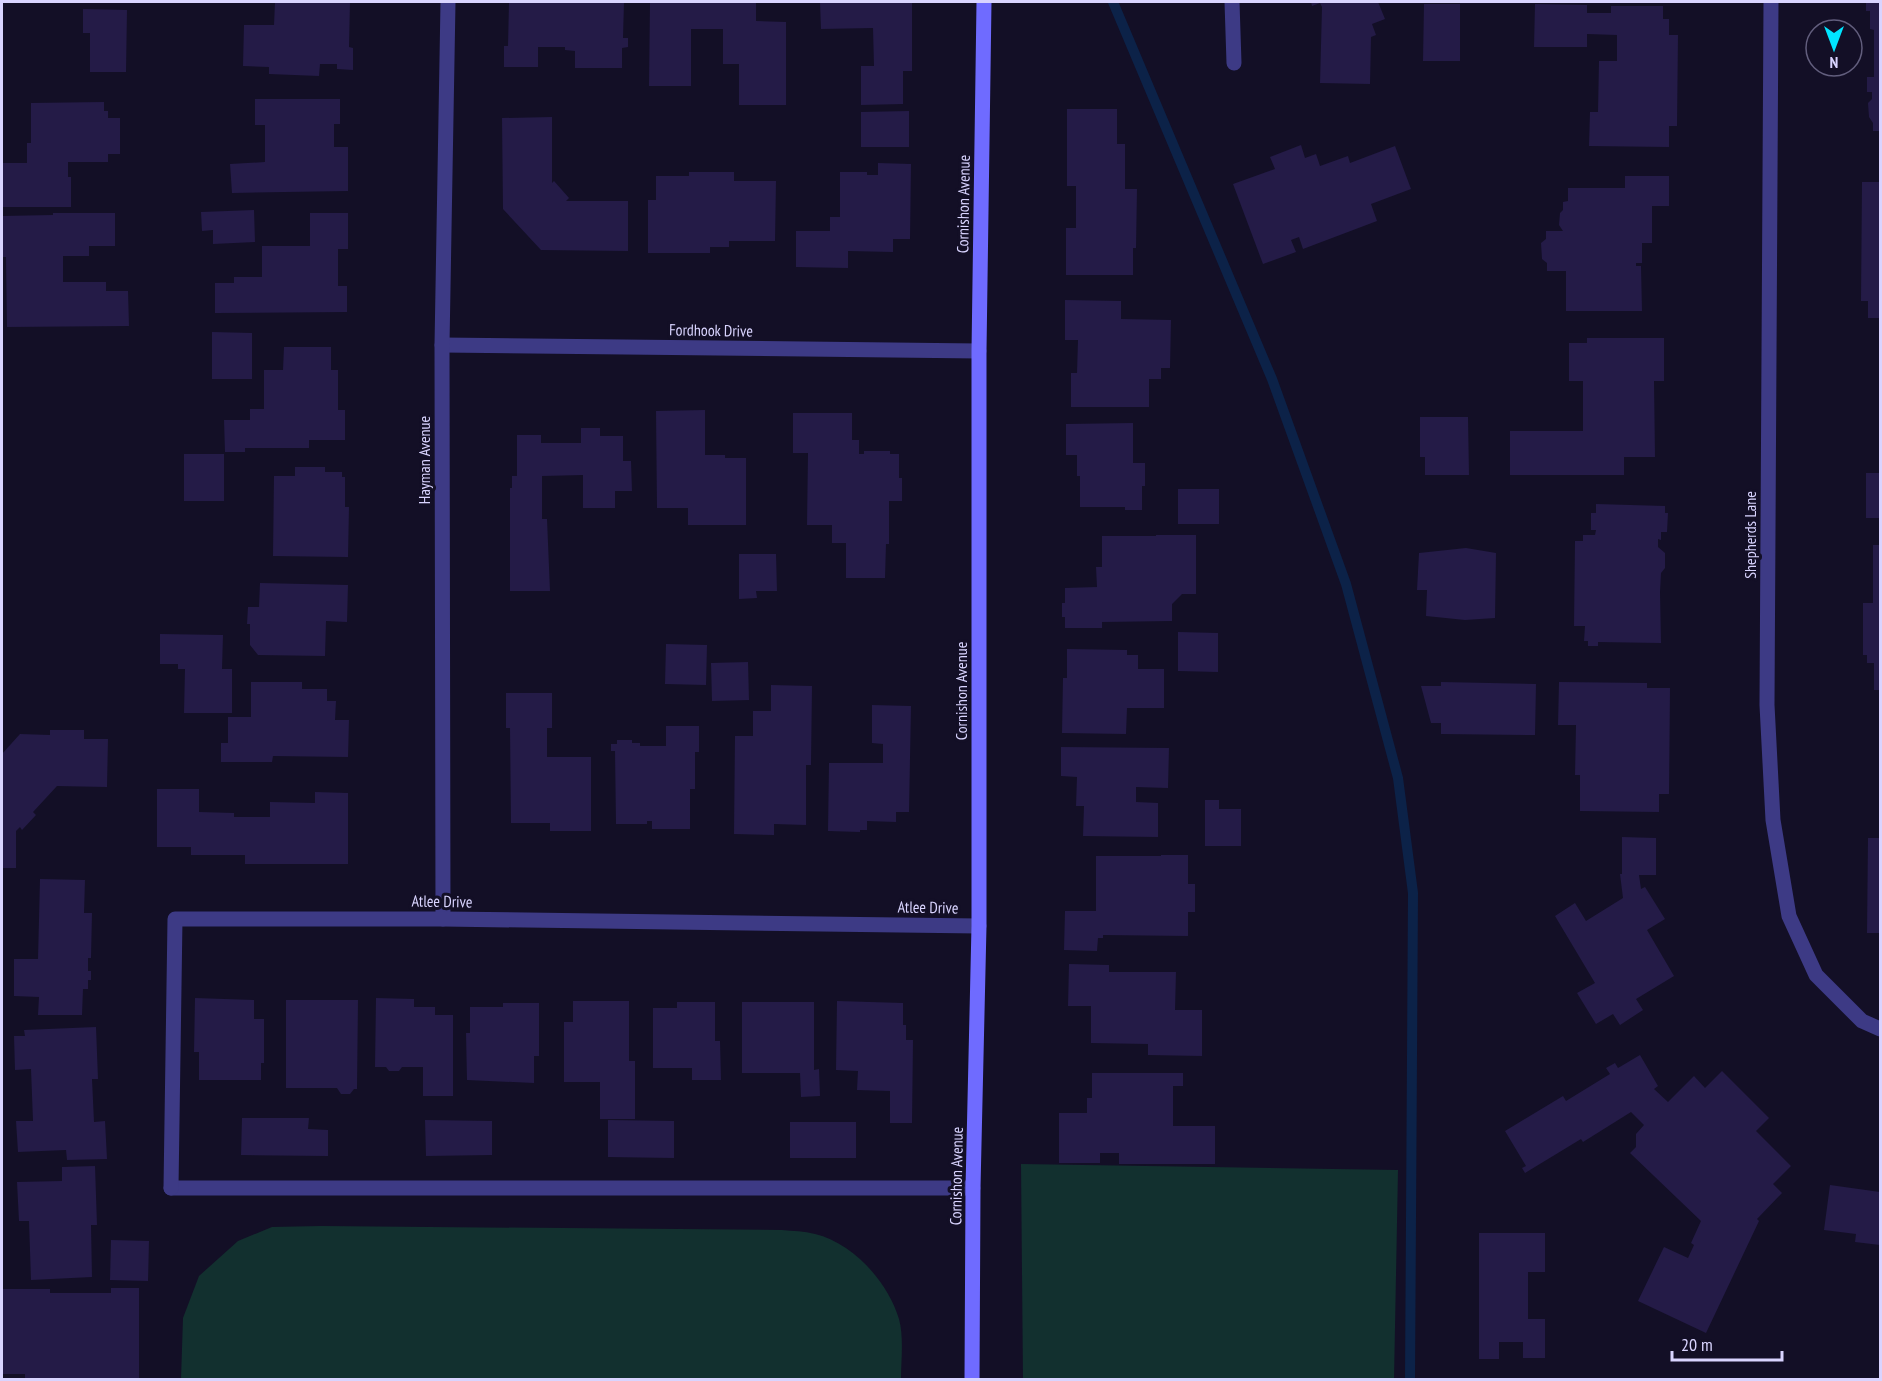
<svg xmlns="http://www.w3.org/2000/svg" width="1882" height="1381" font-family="'PT Sans Narrow',sans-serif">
	<rect width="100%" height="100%" fill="#130f26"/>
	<g fill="#12302f">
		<polygon points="1021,1164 1398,1170 1394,1379 1023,1379"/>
		<path d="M321,1226L782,1230C793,1231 804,1231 815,1234C853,1243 888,1282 899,1319C904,1338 901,1360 901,1379H181L183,1318L199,1276L238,1241L272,1227Z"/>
	</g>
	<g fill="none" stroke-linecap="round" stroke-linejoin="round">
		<polyline stroke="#0c2248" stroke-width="10" points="1113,2 1272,379 1346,584 1398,778 1413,893 1410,1380"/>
	</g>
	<g fill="#241b47">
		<polygon points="275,2 350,2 349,47 353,48 353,70 337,69 337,64 320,64 319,76 269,74 269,67 243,66 244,25 274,25"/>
		<polygon points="509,2 624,2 623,38 628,38 628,47 622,48 622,68 575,68 575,51 565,50 565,47 538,47 538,67 504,67 504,46 508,46"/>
		<polygon points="650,2 756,2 756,21 786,22 786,105 739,105 739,64 723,64 723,29 691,29 691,86 649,86"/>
		<polygon points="820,2 912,2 912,71 903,71 903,104 861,105 861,66 874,66 873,28 821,29"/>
		<polygon points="1311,2 1378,2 1385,19 1372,24 1376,35 1371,37 1370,84 1320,83 1322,7 1320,3 1312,6"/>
		<polygon points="1866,2 1880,2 1880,131 1873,131 1873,123 1869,117 1868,103 1872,99 1872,92 1867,92 1867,77 1874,77 1874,30 1870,29 1870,11 1866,11"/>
		<polygon points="1424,4 1460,4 1460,61 1423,61"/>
		<polygon points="1535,4 1587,5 1587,13 1611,13 1611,6 1663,6 1663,19 1669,19 1669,35 1678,35 1677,126 1669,126 1669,147 1589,146 1590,112 1598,112 1599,61 1617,61 1617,35 1587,34 1587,47 1534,47"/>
		<polygon points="83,9 127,10 126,72 90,72 90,33 83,33"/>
		<polygon points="255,99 340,99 340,124 334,124 334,147 348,147 348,191 232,193 230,164 265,162 265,125 255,125"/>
		<polygon points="104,102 104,111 108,111 108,118 120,118 120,154 108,154 108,162 68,162 68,177 71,177 71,207 2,207 2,163 27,163 27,143 31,143 31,103"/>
		<polygon points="1067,109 1117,109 1117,144 1125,144 1125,189 1137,189 1136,248 1133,248 1133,275 1066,275 1066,228 1076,228 1076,186 1067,186"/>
		<polygon points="909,111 909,147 861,147 861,112"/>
		<polygon points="552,117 552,183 554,181 569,198 566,201 628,201 628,251 541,250 503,209 502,118"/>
		<polygon points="1301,145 1305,158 1316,154 1320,166 1348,156 1350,163 1395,146 1411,189 1371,204 1377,221 1303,249 1299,237 1291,240 1296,252 1263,264 1233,184 1275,169 1270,157"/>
		<polygon points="878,163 911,164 910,239 893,239 893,252 848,251 848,268 796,267 796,231 830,231 830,217 840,217 840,172 867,172 867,175 878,175"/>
		<polygon points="689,172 734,172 734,181 776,181 775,241 729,241 729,247 710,247 710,253 648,253 648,200 656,200 656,176 689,176"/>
		<polygon points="1625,176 1669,176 1669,206 1652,206 1652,243 1642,243 1642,263 1636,263 1636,266 1641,266 1642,311 1566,311 1566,271 1547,271 1547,263 1542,259 1541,243 1546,239 1546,231 1563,231 1559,225 1560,213 1563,210 1563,202 1568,201 1568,188 1625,188"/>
		<polygon points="1862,182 1880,182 1880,318 1868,318 1868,301 1861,301"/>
		<polygon points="254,210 255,242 213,244 213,230 202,231 201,212"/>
		<polygon points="53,213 115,213 115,246 89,246 89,256 63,256 63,282 106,282 106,291 128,291 129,326 7,327 6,257 2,257 2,216 53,215"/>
		<polygon points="310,213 348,213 348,249 338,249 338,286 347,286 347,312 215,313 215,283 234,283 234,277 262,277 262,246 310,246"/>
		<polygon points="1065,300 1121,301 1121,319 1171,320 1170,368 1161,368 1161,379 1149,379 1149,407 1071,407 1071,373 1077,373 1078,340 1065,340"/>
		<polygon points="212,332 252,333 252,379 212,379"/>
		<polygon points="1587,338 1664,338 1664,381 1654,381 1655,457 1624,457 1624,475 1510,475 1510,431 1583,431 1583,381 1569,381 1569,343 1587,343"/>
		<polygon points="284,347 331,347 331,370 338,370 338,410 345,410 345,440 309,440 309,448 245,448 245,452 225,452 224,420 250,420 250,409 264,409 264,370 283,370"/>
		<polygon points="705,410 705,455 725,455 725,458 746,458 746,525 688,525 688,508 657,508 656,411"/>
		<polygon points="793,413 852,413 852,440 859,440 859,454 864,454 864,451 890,451 890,454 899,454 899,478 902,478 902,501 889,501 889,544 886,544 885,578 846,578 846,543 832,543 832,525 807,525 808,453 793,453"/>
		<polygon points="1420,417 1468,417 1469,475 1425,475 1425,457 1420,457"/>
		<polygon points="1133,423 1133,463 1145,463 1145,486 1142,486 1142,510 1125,510 1125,507 1080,507 1080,476 1077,476 1077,455 1066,455 1066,424"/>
		<polygon points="581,428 600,428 600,436 623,436 623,461 631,461 632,491 615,491 615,508 583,508 583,475 542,476 542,519 547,519 550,591 510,591 510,488 512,488 512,476 517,476 517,435 541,435 541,443 581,443"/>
		<rect x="184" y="454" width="40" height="47"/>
		<polygon points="295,467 325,467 325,472 342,472 342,477 345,477 345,507 349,507 348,557 273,556 274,476 295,476"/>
		<rect x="1866" y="473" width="14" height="45"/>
		<rect x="1178" y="489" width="41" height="35"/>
		<polygon points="1596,504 1665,506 1665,513 1668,513 1667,532 1661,532 1661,540 1658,539 1658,547 1665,553 1665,568 1661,573 1660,592 1661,643 1598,642 1598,646 1588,646 1588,641 1584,641 1585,626 1574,626 1575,541 1583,541 1583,535 1595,535 1596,530 1591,530 1591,513 1596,513"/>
		<polygon points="1156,535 1196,535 1196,594 1182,594 1172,604 1172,621 1102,622 1102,628 1065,628 1065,617 1062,617 1062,603 1065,603 1065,588 1097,587 1096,567 1102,567 1102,536 1156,536"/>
		<polygon points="1873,545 1880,545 1880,690 1874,690 1874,663 1867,663 1867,655 1863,655 1863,603 1873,603"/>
		<polygon points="1466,548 1496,553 1495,618 1465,620 1426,616 1427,590 1417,590 1419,553"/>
		<polygon points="739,554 776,554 777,591 756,591 757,598 739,599"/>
		<polygon points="260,583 348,585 347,622 326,621 325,656 258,655 250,645 250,624 247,624 248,607 259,607"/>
		<polygon points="1178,632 1218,633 1218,672 1178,671"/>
		<polygon points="160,634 223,635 222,669 232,669 232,713 184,713 185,669 178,669 178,664 160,664"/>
		<polygon points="666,644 707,645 706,685 665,684"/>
		<polygon points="1067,649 1127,650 1127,655 1138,655 1138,669 1164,669 1164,708 1127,708 1126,734 1062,733 1063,678 1067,678"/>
		<polygon points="748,662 749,700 712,701 711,663"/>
		<polygon points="251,682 302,682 302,689 327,689 327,701 336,701 335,720 349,720 348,757 273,756 272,762 221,762 221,743 228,743 228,717 251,717"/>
		<polygon points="1441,682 1536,684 1535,735 1441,734 1441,723 1431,723 1421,686 1441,686"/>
		<polygon points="1559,682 1647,683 1647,688 1670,688 1669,794 1659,794 1659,812 1580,811 1580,775 1575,775 1576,725 1558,725"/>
		<polygon points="771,685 812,686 811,765 806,765 806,825 774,824 774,835 734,834 735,736 753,736 753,711 771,711"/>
		<polygon points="506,693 552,693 552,728 547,728 547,757 591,757 591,831 550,831 550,823 511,823 510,728 506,728"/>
		<polygon points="872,705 911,706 909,812 896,812 896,822 867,821 867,830 860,830 860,832 828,831 829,763 883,763 883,744 872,743"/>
		<polygon points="666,726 699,726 699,752 695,752 695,789 690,789 690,829 652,829 652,821 647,821 647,824 616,824 615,751 611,751 611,744 617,744 617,740 632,740 632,743 640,743 640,746 666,746"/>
		<polygon points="50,730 84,730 84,739 108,739 107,787 57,786 33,812 36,815 22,830 20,827 16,831 16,868 2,868 2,754 20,734 50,735"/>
		<polygon points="1061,747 1169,748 1168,788 1136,787 1136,802 1158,803 1158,837 1083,836 1084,806 1076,806 1077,777 1061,776"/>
		<polygon points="157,789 199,789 199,812 234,813 234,817 270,817 270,802 315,803 315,792 348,793 348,864 245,864 245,855 191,855 191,847 157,847"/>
		<polygon points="1205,800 1219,800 1219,809 1241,809 1241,846 1205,846"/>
		<polygon points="1622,837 1656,838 1656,875 1639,875 1641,889 1645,887 1665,919 1647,930 1674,976 1636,999 1643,1010 1620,1025 1613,1014 1596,1024 1577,993 1595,983 1555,916 1575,903 1586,921 1623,898 1620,874 1622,874"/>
		<polygon points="1868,838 1880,838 1880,933 1867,933"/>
		<polygon points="1161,855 1188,855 1188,884 1195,884 1195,912 1188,912 1188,936 1103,935 1103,938 1098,938 1097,951 1064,950 1065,911 1096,911 1096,856 1161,856"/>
		<polygon points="40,879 85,880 84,913 92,913 91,958 88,958 88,971 91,971 91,980 88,980 88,989 83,989 82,1015 38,1015 39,997 14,996 14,959 38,959"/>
		<polygon points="1069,964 1109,965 1109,972 1176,972 1175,1010 1202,1010 1202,1056 1148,1055 1148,1044 1091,1043 1091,1006 1068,1006"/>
		<polygon points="195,998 254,1000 254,1019 264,1019 264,1063 261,1063 261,1080 199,1080 199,1052 194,1052"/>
		<polygon points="376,998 414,999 414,1007 435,1007 435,1015 453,1015 453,1096 423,1096 423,1067 402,1067 399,1071 389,1071 386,1067 375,1067"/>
		<polygon points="286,1000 358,1000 357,1089 354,1089 350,1094 341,1094 337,1088 286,1088"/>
		<polygon points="573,1001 629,1001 629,1061 635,1061 635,1119 600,1119 600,1082 564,1082 564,1022 573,1022"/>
		<polygon points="837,1001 903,1003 903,1025 906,1025 906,1040 913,1040 912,1123 890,1123 890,1091 857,1090 858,1071 836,1070"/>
		<polygon points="677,1002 715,1002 715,1041 720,1041 721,1080 692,1080 692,1068 653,1068 653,1008 677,1008"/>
		<polygon points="742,1002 814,1002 814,1070 819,1069 820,1096 801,1097 800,1073 742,1073"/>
		<polygon points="503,1003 539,1003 539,1056 534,1056 534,1083 467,1080 466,1033 470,1033 470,1007 503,1007"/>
		<polygon points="96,1027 98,1079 92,1079 94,1122 105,1121 107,1159 67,1160 66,1150 18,1152 16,1121 33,1121 31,1069 15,1070 14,1036 25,1036 24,1030"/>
		<polygon points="1640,1055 1658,1086 1654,1089 1668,1102 1694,1076 1705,1088 1722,1071 1769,1118 1756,1131 1791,1166 1773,1184 1782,1193 1757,1219 1759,1221 1706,1333 1638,1301 1664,1247 1688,1258 1694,1245 1691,1243 1701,1221 1630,1153 1636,1147 1636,1134 1644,1125 1631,1112 1583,1142 1581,1139 1525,1173 1522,1168 1526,1166 1505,1131 1563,1096 1566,1101 1610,1074 1606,1068 1615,1063 1618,1068"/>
		<polygon points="1092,1073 1183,1073 1183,1086 1173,1086 1173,1126 1215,1126 1215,1164 1119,1164 1119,1153 1100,1153 1100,1163 1059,1163 1059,1113 1087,1113 1087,1098 1092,1098"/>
		<polygon points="242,1118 309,1118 308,1129 328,1130 328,1156 241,1155"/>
		<polygon points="425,1120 492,1121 492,1155 426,1156"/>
		<polygon points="608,1120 674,1121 674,1158 608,1157"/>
		<rect x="790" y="1122" width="66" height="36"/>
		<polygon points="95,1166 97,1225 91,1225 92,1277 31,1280 29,1221 19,1221 17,1182 62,1181 62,1167"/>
		<polygon points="1830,1185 1880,1192 1880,1245 1855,1242 1856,1234 1824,1230"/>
		<polygon points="1479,1233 1545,1233 1545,1272 1528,1272 1528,1319 1545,1319 1545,1358 1523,1358 1523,1342 1499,1342 1499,1359 1479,1359"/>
		<polygon points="111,1240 149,1241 148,1281 110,1280"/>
		<polygon points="111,1288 139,1288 139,1380 25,1380 25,1374 2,1374 2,1289 50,1289 50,1293 111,1293"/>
	</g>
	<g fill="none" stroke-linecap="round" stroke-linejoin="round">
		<polyline stroke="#3d3a85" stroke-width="15" points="171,1188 973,1188"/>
		<g stroke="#3d3a85" stroke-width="15">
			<polyline points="1232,2 1234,63"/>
			<polyline points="1771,2 1767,705 1773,820 1789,916 1816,975 1862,1021 1880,1029"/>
			<polyline points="442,345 979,351"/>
			<polyline points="443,919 442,345 448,2"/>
			<polyline points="171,1188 175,919 443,919 979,926"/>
		</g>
		<polyline stroke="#6f6bff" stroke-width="15" points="972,1380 973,1188 979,926 979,351 984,2"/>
	</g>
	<g text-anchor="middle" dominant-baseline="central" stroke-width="6" stroke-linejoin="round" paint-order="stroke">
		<g font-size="16" fill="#d9d4ff" stroke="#130f26">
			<text transform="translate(963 204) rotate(-89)">Cornishon Avenue</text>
			<text transform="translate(711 330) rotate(1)">Fordhook Drive</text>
			<text transform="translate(424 460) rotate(-90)">Hayman Avenue</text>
			<text transform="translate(1750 535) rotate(-90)">Shepherds Lane</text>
			<text transform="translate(961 691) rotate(-90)">Cornishon Avenue</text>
			<text transform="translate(442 901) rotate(1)">Atlee Drive</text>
			<text transform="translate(928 907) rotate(1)">Atlee Drive</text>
			<text transform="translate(956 1176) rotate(-89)">Cornishon Avenue</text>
		</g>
	</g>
	<rect width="1882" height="1381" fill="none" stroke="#d9d4ff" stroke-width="6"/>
	<g transform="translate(1834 48) rotate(180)"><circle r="28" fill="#130f26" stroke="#625e7d" stroke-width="1.5"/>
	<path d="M0-4.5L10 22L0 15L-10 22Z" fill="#00e5ff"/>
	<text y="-9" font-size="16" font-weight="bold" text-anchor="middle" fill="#d9d4ff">N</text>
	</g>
	<path d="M1672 1351v9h110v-9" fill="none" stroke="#d9d4ff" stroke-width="3"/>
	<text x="1681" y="1351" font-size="18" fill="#d9d4ff" stroke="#130f26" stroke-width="4.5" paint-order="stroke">20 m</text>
</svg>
